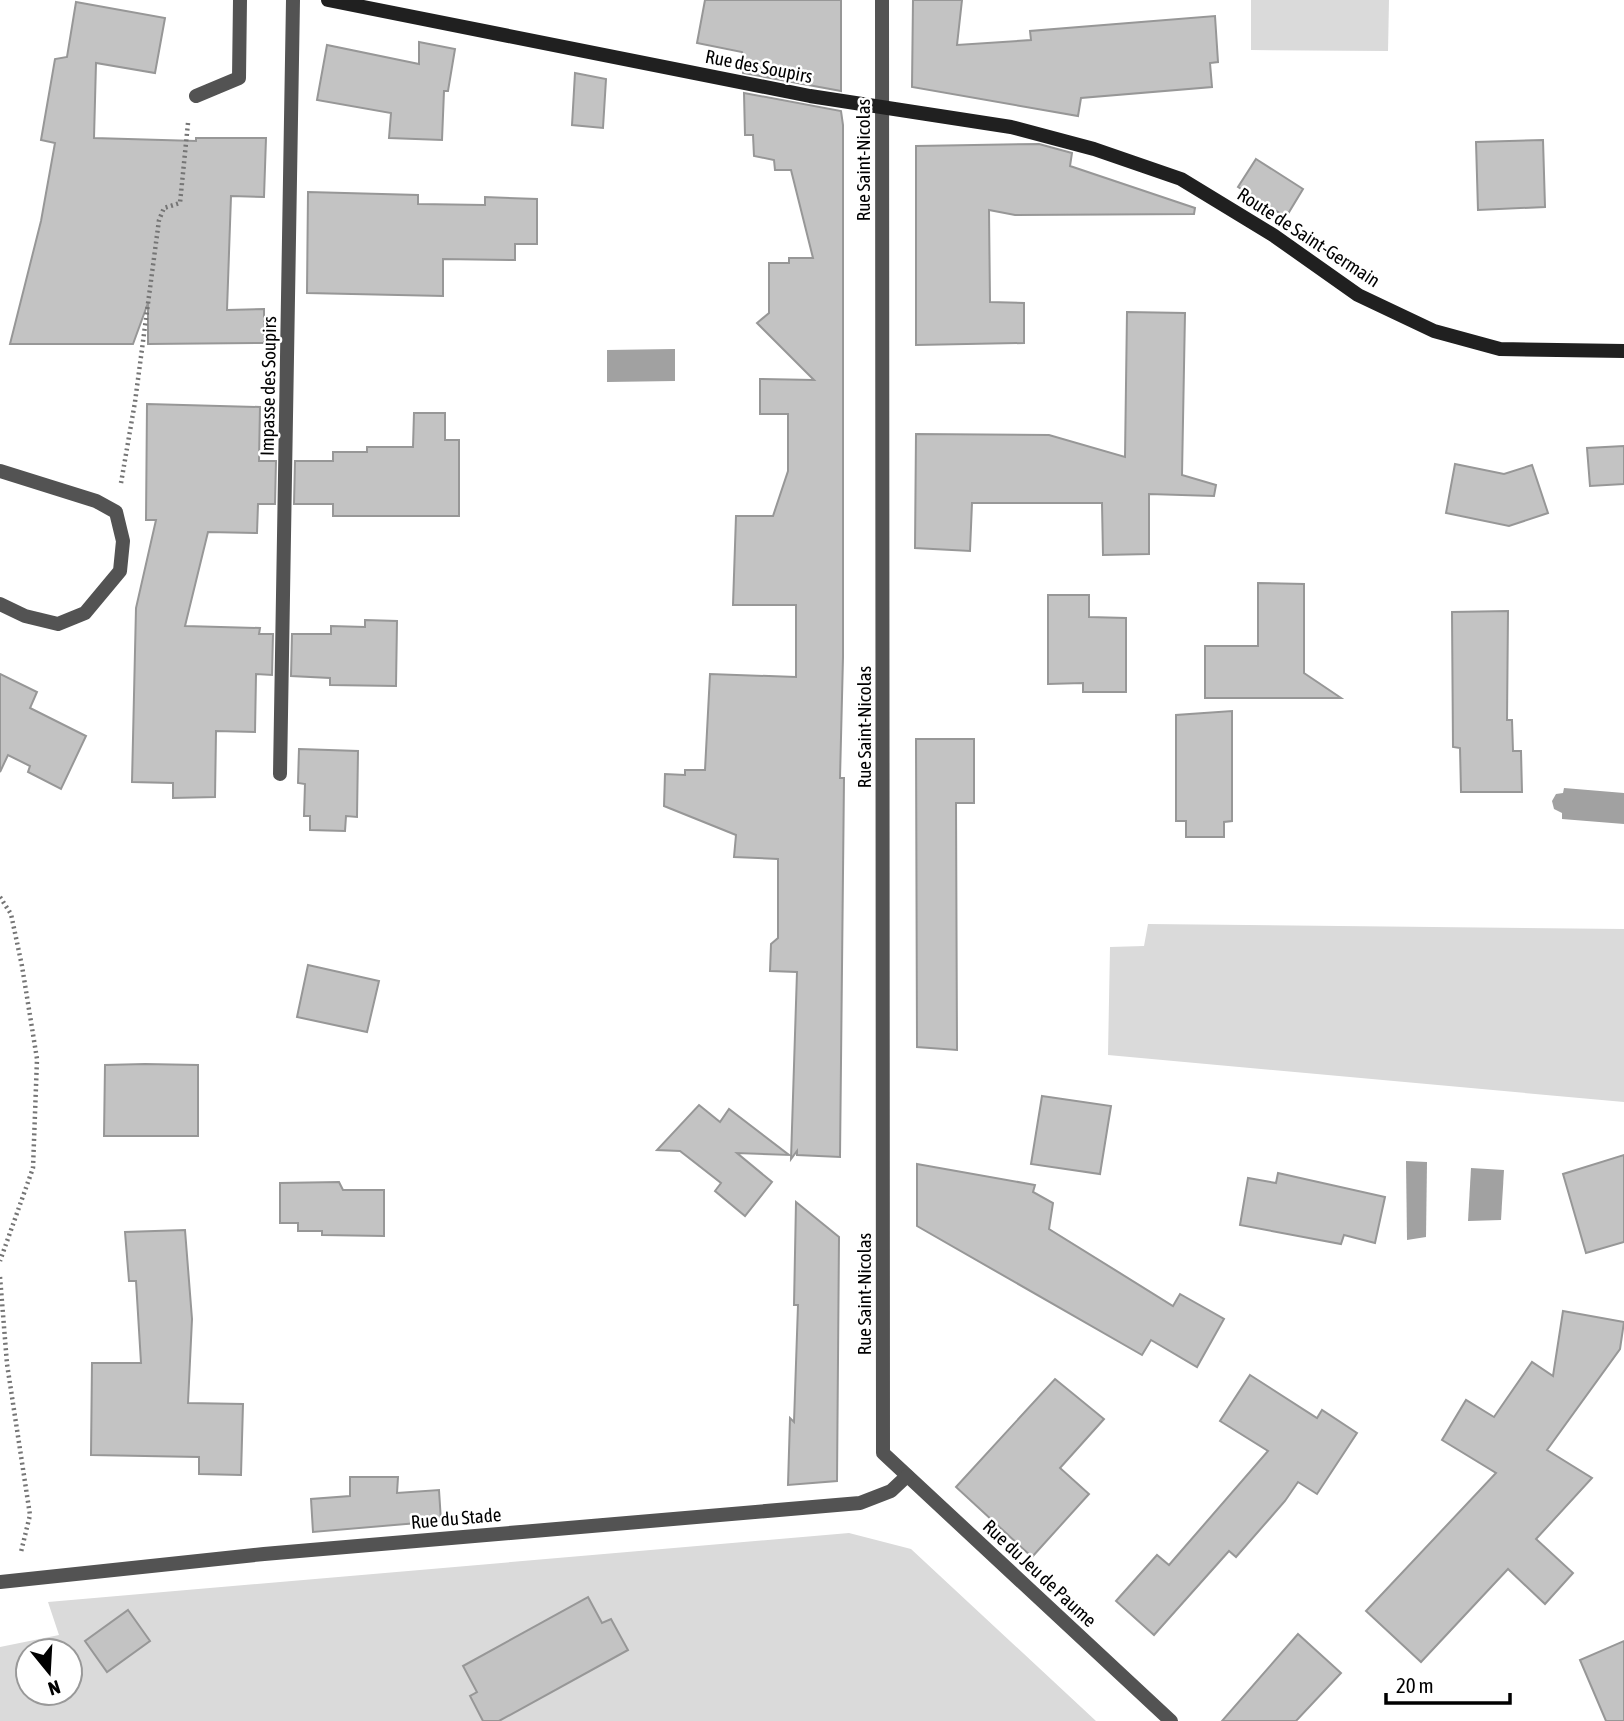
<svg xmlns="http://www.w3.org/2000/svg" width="1624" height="1721" font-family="'Asap Condensed',sans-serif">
	<rect width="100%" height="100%" fill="#fff"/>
	<g fill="#dadada" fill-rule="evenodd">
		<polygon points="1251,0 1389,0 1388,51 1251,50"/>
		<polygon points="1148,924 1624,929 1624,1102 1108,1055 1110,947 1144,946"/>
		<path d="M849,1533L911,1549L1096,1721H0V1647L59,1635L48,1602ZM28,1651H70V1693H28Z"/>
	</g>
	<g fill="#a1a1a1">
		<polygon points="675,349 675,381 607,382 607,350"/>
		<polygon points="1564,788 1624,793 1624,824 1562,819 1562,813 1554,809 1552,801 1556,794 1563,793"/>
		<polygon points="1406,1161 1427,1162 1426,1237 1407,1240"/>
		<polygon points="1471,1168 1504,1170 1501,1220 1468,1221"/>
	</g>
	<g fill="#c3c3c3" stroke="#979797" stroke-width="2">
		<polygon points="705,0 841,0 841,91 743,73 742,52 697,43"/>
		<polygon points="913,0 962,0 957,45 1031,40 1030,31 1215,16 1218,62 1210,63 1212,87 1081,98 1078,116 912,87"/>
		<polygon points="76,2 165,18 155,73 96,63 94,138 196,141 196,138 266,138 264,197 231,196 227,310 264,309 264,343 148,344 148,303 133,344 10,344 41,221 55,143 41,140 55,59 67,57"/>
		<polygon points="419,42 455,49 448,91 444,91 442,140 389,138 391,113 317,100 327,45 419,64"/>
		<polygon points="575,73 606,79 603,128 572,125"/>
		<polygon points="744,93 841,111 843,125 843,657 840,778 844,778 840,1157 797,1155 797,1151 791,1159 797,972 770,971 771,944 778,938 778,859 734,857 736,835 664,806 665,774 685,775 685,770 705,770 710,674 796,677 796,605 733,605 736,516 773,516 788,471 788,414 760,414 760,379 814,380 757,323 769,313 769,263 789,263 789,258 813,258 791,170 775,170 774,160 754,156 753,135 745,135"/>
		<polygon points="1543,140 1545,207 1478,210 1476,142"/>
		<polygon points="1039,144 1072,153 1070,166 1195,208 1194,214 1015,215 989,210 990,302 1024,303 1024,343 916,345 916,146"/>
		<polygon points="1256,159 1303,189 1286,217 1238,187"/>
		<polygon points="308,192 418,195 418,204 485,205 485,197 537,199 537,244 515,244 515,260 443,259 443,296 307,293"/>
		<polygon points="1127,312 1185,313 1182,475 1216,485 1214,496 1149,494 1149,554 1103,555 1102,503 972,503 970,551 915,548 916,434 1049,435 1125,457"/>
		<polygon points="147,404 260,407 259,461 276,461 275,504 258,504 257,533 208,532 185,626 260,628 259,634 273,634 272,675 256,674 255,732 216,731 215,797 173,798 173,783 132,782 136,608 156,520 146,520"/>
		<polygon points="414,413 445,413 445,440 459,440 459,516 333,516 333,504 294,504 295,461 333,461 333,452 367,452 367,447 413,447"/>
		<polygon points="1624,446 1624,484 1590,486 1587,448"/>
		<polygon points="1455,464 1504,474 1532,465 1548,513 1509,526 1446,513"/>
		<polygon points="1258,583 1304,584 1304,673 1341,698 1205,698 1205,646 1258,646"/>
		<polygon points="1048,595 1089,595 1089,617 1126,618 1126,692 1083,692 1083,683 1048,684"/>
		<polygon points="1508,611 1507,720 1512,720 1513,751 1521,751 1522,792 1461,792 1460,748 1453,747 1452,612"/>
		<polygon points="365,620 397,621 396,686 330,685 330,678 291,676 292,634 331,634 331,626 365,627"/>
		<polygon points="0,674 37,692 30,708 86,736 61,789 28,772 30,766 8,755 0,772"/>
		<polygon points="1232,711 1232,821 1224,822 1224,837 1186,837 1186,821 1176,821 1176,715"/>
		<polygon points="916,739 974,739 974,803 956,803 957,1050 917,1047"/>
		<polygon points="299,749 358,751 357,817 346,816 345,831 310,830 310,816 304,816 305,784 298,783"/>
		<polygon points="308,965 379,981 367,1032 297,1017"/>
		<polygon points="145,1064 198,1065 198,1136 104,1136 105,1065"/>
		<polygon points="1042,1096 1111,1106 1100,1174 1031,1164"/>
		<polygon points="699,1105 720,1122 729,1109 789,1155 737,1153 772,1182 745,1216 715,1191 721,1183 680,1151 657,1150"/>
		<polygon points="1624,1155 1624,1242 1586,1253 1563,1174"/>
		<polygon points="917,1164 1035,1185 1033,1192 1053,1203 1049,1229 1173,1306 1180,1294 1224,1319 1197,1367 1151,1340 1142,1355 917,1226"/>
		<polygon points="1278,1173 1385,1197 1375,1243 1344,1235 1341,1244 1240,1225 1248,1178 1276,1183"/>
		<polygon points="339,1182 343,1190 384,1190 384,1236 322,1235 322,1231 298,1231 298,1223 280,1223 280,1183"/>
		<polygon points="796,1202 839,1237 837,1481 788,1485 790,1418 794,1422 798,1305 794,1305"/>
		<polygon points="185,1230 192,1319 188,1403 243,1404 241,1475 199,1474 199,1457 91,1455 92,1363 141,1363 136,1281 129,1281 125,1232"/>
		<polygon points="1563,1311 1624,1322 1620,1349 1547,1450 1592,1478 1536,1539 1573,1573 1545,1604 1508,1569 1421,1662 1366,1611 1496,1473 1442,1440 1466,1400 1494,1417 1532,1362 1553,1376"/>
		<polygon points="1250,1375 1317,1418 1322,1410 1357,1433 1317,1494 1298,1482 1285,1501 1236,1557 1229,1551 1154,1635 1116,1601 1157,1555 1169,1565 1268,1451 1220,1421"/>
		<polygon points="1055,1379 1104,1419 1060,1468 1089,1494 1032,1557 956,1487"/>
		<polygon points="350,1477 398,1477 397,1493 439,1490 441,1521 313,1532 311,1499 350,1496"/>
		<polygon points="588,1597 602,1623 611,1619 628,1650 499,1721 483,1721 470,1696 477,1692 463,1666"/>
		<polygon points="128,1610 150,1641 107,1672 85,1641"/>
		<polygon points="1298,1634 1341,1673 1296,1721 1222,1721"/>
		<polygon points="1624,1641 1624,1721 1606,1721 1580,1660"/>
	</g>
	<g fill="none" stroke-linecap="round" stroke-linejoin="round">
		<g stroke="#757575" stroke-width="4.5" stroke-dasharray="2 3.5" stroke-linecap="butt">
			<polyline points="121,483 135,402 159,220 164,208 180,203 188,123"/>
			<polyline points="0,897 11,914 22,966 37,1059 33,1168 0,1261"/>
			<polyline points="0,1277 7,1364 30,1515 21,1552"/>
		</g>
		<g stroke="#535353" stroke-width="14">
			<polyline points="882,0 883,1453 1171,1721"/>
			<polyline points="196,96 239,78 240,0"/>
			<polyline points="0,471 96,501 116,512 123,541 120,571 85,613 58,624 25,616 0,604"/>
			<polyline points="280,774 293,0"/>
			<polyline points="0,1582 264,1554 860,1503 891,1491 907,1476"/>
		</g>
		<polyline stroke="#202020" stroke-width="14" points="328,0 810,96 1011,127 1094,149 1181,179 1273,235 1358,295 1434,331 1500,349 1624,351"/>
	</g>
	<g text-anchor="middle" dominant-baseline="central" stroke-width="5" stroke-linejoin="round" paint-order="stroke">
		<g font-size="19" fill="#000" stroke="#fff">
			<text transform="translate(759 66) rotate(11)">Rue des Soupirs</text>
			<text transform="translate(863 160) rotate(-90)">Rue Saint-Nicolas</text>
			<text transform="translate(1309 237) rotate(33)">Route de Saint-Germain</text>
			<text transform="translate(268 386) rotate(-89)">Impasse des Soupirs</text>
			<text transform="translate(864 727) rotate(-90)">Rue Saint-Nicolas</text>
			<text transform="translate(864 1294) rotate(-90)">Rue Saint-Nicolas</text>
			<text transform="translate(456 1518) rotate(-5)">Rue du Stade</text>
			<text transform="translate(1040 1573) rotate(43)">Rue du Jeu de Paume</text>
		</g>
	</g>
	<g transform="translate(49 1672) rotate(162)"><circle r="33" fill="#ffffff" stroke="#999999" stroke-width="2"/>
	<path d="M0-5L12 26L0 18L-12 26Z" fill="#000000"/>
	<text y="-10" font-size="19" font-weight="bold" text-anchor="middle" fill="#000000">N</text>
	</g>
	<path d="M1386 1693v10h124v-10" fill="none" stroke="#000000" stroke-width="3.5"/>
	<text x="1396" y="1693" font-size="21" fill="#000000" stroke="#ffffff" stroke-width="5" paint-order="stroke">20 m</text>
</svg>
